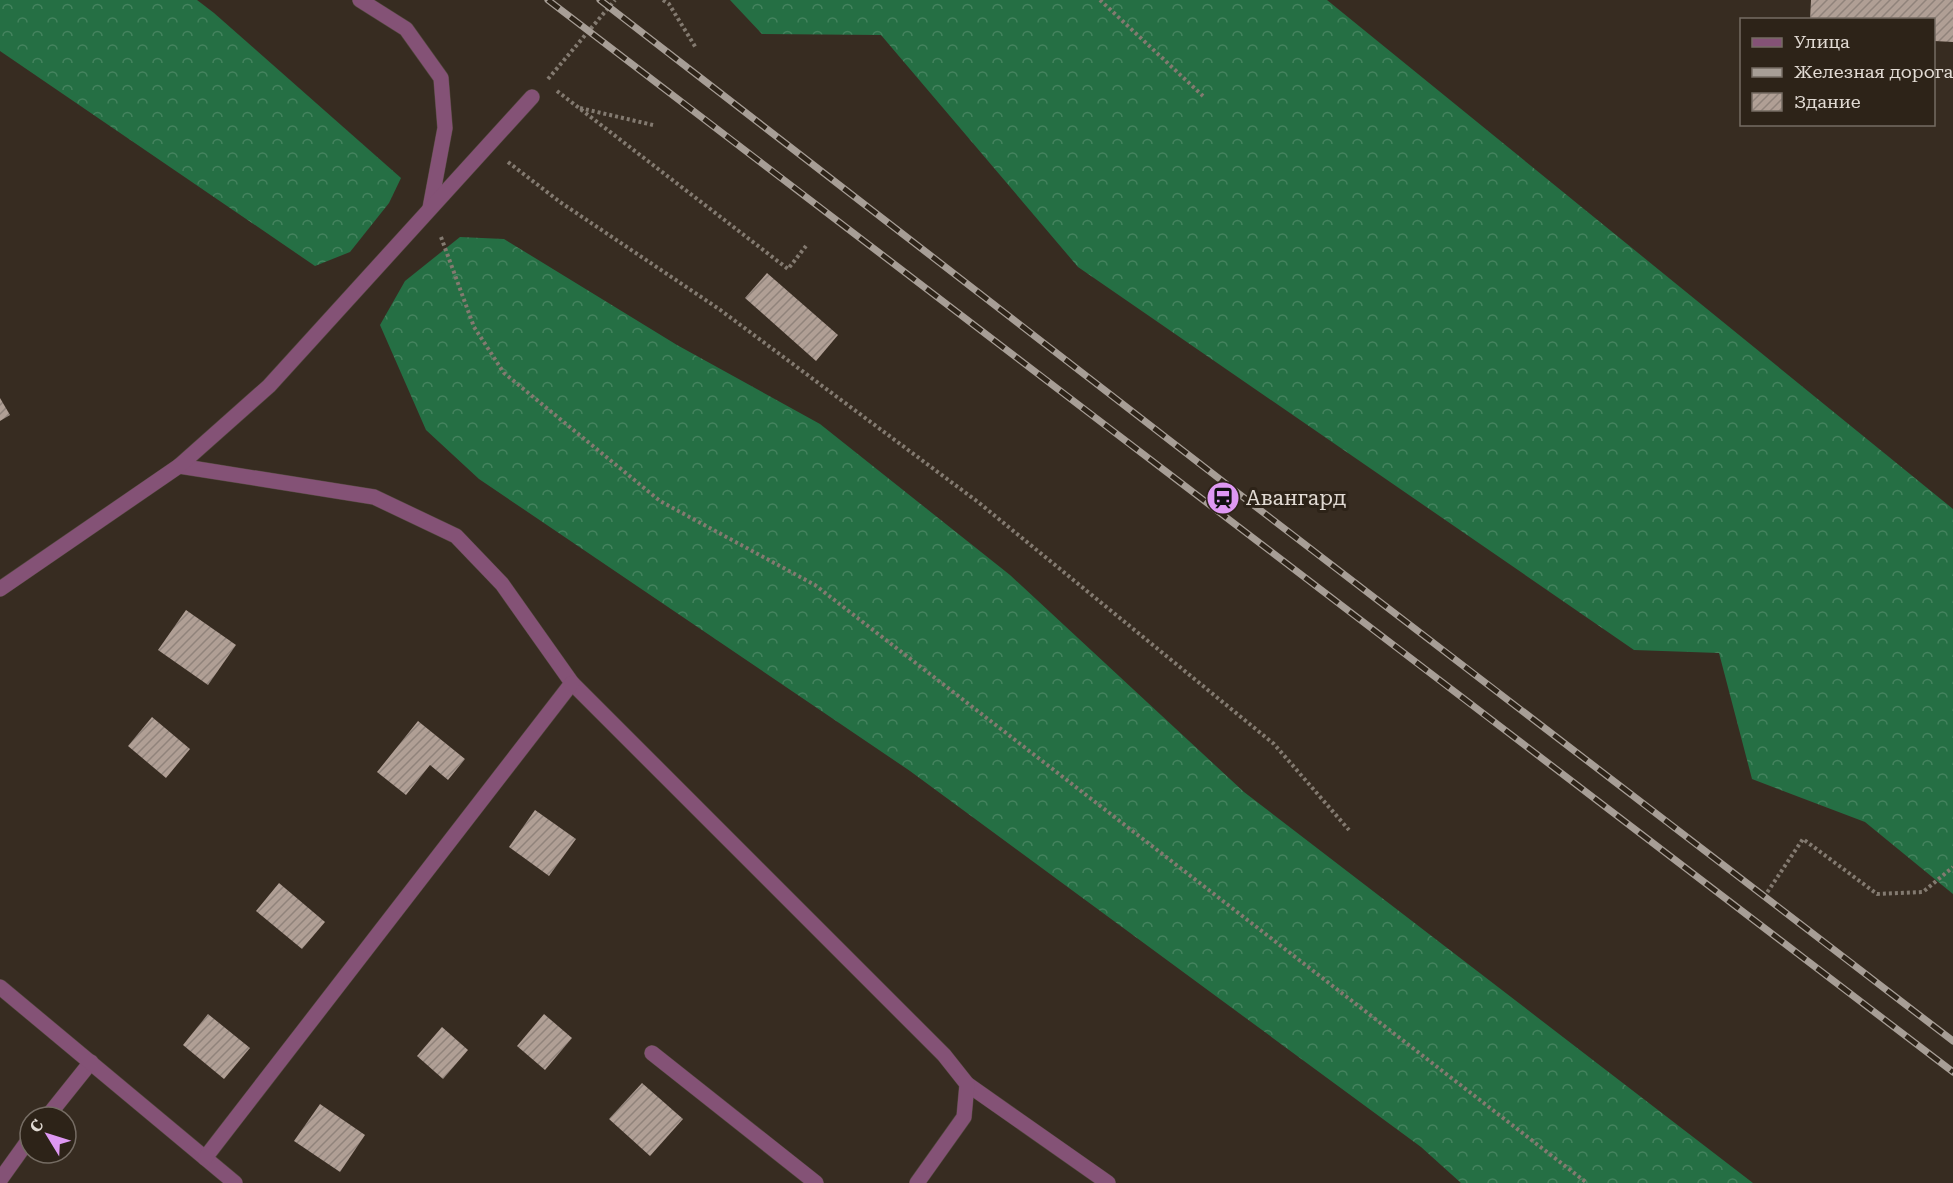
<svg xmlns="http://www.w3.org/2000/svg" width="1953" height="1183" font-family="'Roboto Serif',serif">
	<defs>
		<pattern id="forest-crowns" width="20" height="18" patternUnits="userSpaceOnUse" patternTransform="scale(1.5)"><rect width="20" height="18" fill="#256f44"/><path d="M2 6a3 3 0 1 1 6 0M12 15a3 3 0 1 1 6 0" fill="none" stroke="#44835e"/></pattern>
		<pattern id="building-hatch" width="6" height="6" patternUnits="userSpaceOnUse" patternTransform="scale(1.5)"><rect width="6" height="6" fill="#b09f95"/><path d="M-1 1l2-2M0 6l6-6M5 7l2-2" fill="none" stroke="#90837b"/></pattern>
	</defs>
	<rect width="100%" height="100%" fill="#372c21"/>
	<g fill="url(#forest-crowns)">
		<polygon points="0,0 197,0 214,13 401,178 389,203 350,252 315,266 0,51"/>
		<polygon points="730,0 1327,0 1953,509 1953,894 1865,822 1752,779 1719,653 1634,650 1078,267 881,35 762,34"/>
		<polygon points="460,237 504,239 677,345 820,424 1010,575 1244,792 1753,1183 1461,1183 1421,1147 910,771 479,479 426,430 380,325 405,281"/>
	</g>
	<g fill="url(#building-hatch)">
		<polygon points="1811,0 1953,0 1953,42 1934,41 1934,20 1810,20"/>
		<polygon points="767,273 838,335 816,361 745,298"/>
		<polygon points="0,398 10,415 0,421"/>
		<polygon points="186,610 236,645 208,685 158,650"/>
		<polygon points="152,717 190,749 166,778 128,746"/>
		<polygon points="418,721 465,759 448,780 430,765 406,795 377,772"/>
		<polygon points="535,810 576,839 549,876 509,847"/>
		<polygon points="279,883 325,922 302,949 256,911"/>
		<polygon points="208,1014 250,1048 224,1079 183,1045"/>
		<polygon points="544,1014 572,1038 545,1070 517,1046"/>
		<polygon points="442,1027 468,1050 443,1079 417,1056"/>
		<polygon points="642,1083 683,1119 650,1156 609,1119"/>
		<polygon points="320,1104 365,1135 340,1172 294,1141"/>
	</g>
	<g fill="none" stroke-linecap="round" stroke-linejoin="round">
		<g stroke="#52483d" stroke-width="16">
			<g id="lane">
				<polyline points="652,1053 816,1183"/>
				<polyline points="967,1084 1108,1183"/>
				<polyline points="47,1117 91,1062"/>
				<polyline points="0,1180 30,1138"/>
			</g>
		</g>
		<g stroke="#52483d" stroke-width="16">
			<g id="street">
				<polyline points="360,0 406,29 441,78 445,128 430,208"/>
				<polyline points="179,466 374,497 456,536 502,584 572,683 944,1055 967,1084 964,1117 917,1183"/>
				<polyline points="0,589 179,466 269,386 532,97"/>
				<polyline points="0,987 235,1183"/>
				<polyline points="205,1158 572,683"/>
			</g>
		</g>
		<g stroke="#837a70" stroke-width="4" stroke-dasharray="3 3" stroke-linecap="butt">
			<polyline points="663,0 669,4 696,48"/>
			<polyline points="1100,0 1203,96"/>
			<polyline points="548,79 615,0"/>
			<polyline points="557,91 788,269 806,246"/>
			<polyline points="580,108 653,125"/>
			<polyline points="508,162 560,202 719,309 978,502 1274,744 1349,830"/>
			<polyline points="441,237 474,327 504,373 660,501 815,585 1587,1183"/>
			<polyline points="1764,897 1803,839 1877,894 1923,892 1953,867"/>
		</g>
		<use href="#lane" stroke="#845276" stroke-width="15"/>
		<use href="#street" stroke="#845276" stroke-width="15"/>
		<g stroke="#a79e96" stroke-width="7">
			<g id="rail">
				<polyline points="548,0 1953,1072"/>
				<polyline points="600,0 1230,487 1953,1041"/>
			</g>
		</g>
		<use href="#rail" stroke="#2d2318" stroke-width="4.5" stroke-dasharray="14" stroke-linecap="butt"/>
	</g>
	<defs>
		<g id="station-disc" transform="scale(1.725)"><circle r="9.5" fill="#de98f2" stroke="#2d2318"/><path d="M-3-6H3Q5-6 5-4V2Q5 4 3 4L4.5 6H3L1.5 4h-3L-3 6H-4.5L-3 4Q-5 4-5 2V-4Q-5-6-3-6ZM-3.5-4v3h7v-3ZM-3.5 1v1.5H-2V1ZM2 1v1.5H3.5V1Z" fill="#111"/></g>
	</defs>
	<g fill-rule="evenodd">
		<use href="#station-disc" x="1223" y="498"/>
	</g>
	<g text-anchor="middle" dominant-baseline="central" stroke-width="6" stroke-linejoin="round" paint-order="stroke">
		<g font-size="21" fill="#e1dad3" stroke="#2d2318" text-anchor="start">
			<text x="1246" y="498">Авангард</text>
		</g>
	</g>
	<rect x="1740" y="18" width="195" height="108" fill="#2d2318" stroke="#756c63" stroke-width="1.5"/>
	<rect x="1752" y="38" width="30" height="9" fill="#845276" stroke="#756c63" stroke-width="1.5"/>
	<text x="1794" y="48" font-size="18" fill="#e1dad3">Улица</text>
	<rect x="1752" y="68" width="30" height="9" fill="#a79e96" stroke="#756c63" stroke-width="1.5"/>
	<text x="1794" y="78" font-size="18" fill="#e1dad3">Железная дорога</text>
	<rect x="1752" y="93" width="30" height="18" fill="url(#building-hatch)" stroke="#756c63" stroke-width="1.5"/>
	<text x="1794" y="108" font-size="18" fill="#e1dad3">Здание</text>
	<g transform="translate(48 1135) rotate(308)"><circle r="28" fill="#2d2318" stroke="#756c63" stroke-width="1.5"/>
	<path d="M0-4.5L10 22L0 15L-10 22Z" fill="#de98f2"/>
	<text y="-9" font-size="16" font-weight="bold" text-anchor="middle" fill="#e1dad3">С</text>
	</g>
</svg>
